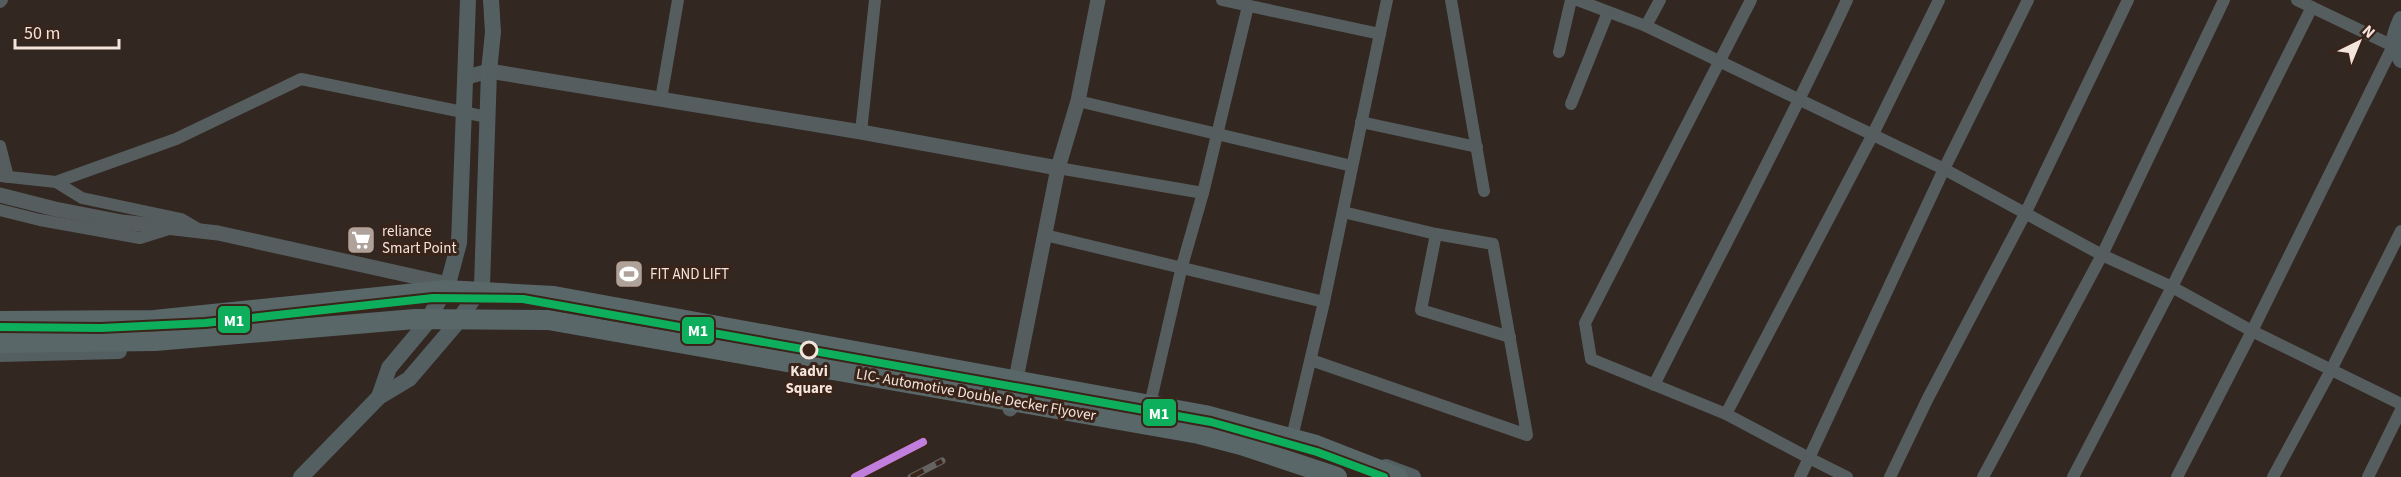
<svg xmlns="http://www.w3.org/2000/svg" width="2401" height="477" font-family="'Source Sans 3',sans-serif">
	<rect width="100%" height="100%" fill="#322721"/>
	<g fill="none" stroke-linecap="round" stroke-linejoin="round">
		<g stroke="#555d5e" stroke-width="12">
			<polyline points="1222,0 1380,34"/>
			<polyline points="1451,0 1484,191"/>
			<polyline points="1577,0 1646,26 1944,169 2102,255 2172,287 2252,331 2401,404"/>
			<polyline points="0,2 2,0"/>
			<polyline points="1646,26 1660,0"/>
			<polyline points="1559,52 1571,0"/>
			<polyline points="661,99 678,0"/>
			<polyline points="1078,101 1352,166"/>
			<polyline points="1571,104 1608,12"/>
			<polyline points="1361,122 1477,147"/>
			<polyline points="861,132 875,0"/>
			<polyline points="0,146 8,177"/>
			<polyline points="1058,168 1203,193"/>
			<polyline points="0,176 56,182 82,198 181,219 198,229"/>
			<polyline points="56,182 176,139 301,79 487,117"/>
			<polyline points="0,210 40,220 140,238 169,229"/>
			<polyline points="1436,234 1421,310 1510,337"/>
			<polyline points="1045,235 1324,302"/>
			<polyline points="1311,360 1527,435 1493,244 1436,234 1343,212"/>
			<path d="M1654,385C1718,257 1787,130 1847,0"/>
			<polyline points="1151,400 1182,266 1203,193 1248,6"/>
			<polyline points="1726,414 1591,359 1585,323 1751,0"/>
			<polyline points="1293,433 1324,302 1387,0"/>
			<polyline points="1800,477 1809,458 1726,414 1872,136 1939,0"/>
			<polyline points="1847,477 1809,458 1944,169 2028,0"/>
			<polyline points="1890,477 1928,398 2025,214 2128,0"/>
			<polyline points="1983,477 2102,255 2224,0"/>
			<polyline points="2073,477 2172,287 2312,7"/>
			<polyline points="2177,477 2252,331 2393,46 2297,0"/>
			<polyline points="2273,477 2331,370 2401,231"/>
			<polyline points="2368,477 2401,410"/>
		</g>
		<g stroke="#555d5e" stroke-width="15">
			<polyline points="467,77 489,71 861,132 1058,168"/>
			<polyline points="0,195 55,209 122,222 218,233 448,284"/>
			<polyline points="1010,409 1058,168 1078,101 1098,0"/>
		</g>
		<g stroke="#545f61" stroke-width="16">
			<path d="M2401,19C2393,37 2391,42 2401,60"/>
			<polyline points="0,354 119,351"/>
			<polyline points="379,397 389,368 425,325 448,284 459,243 468,0"/>
			<polyline points="1386,467 1413,477"/>
			<polyline points="301,477 379,397 409,379 456,324 482,286 489,71 493,32 491,0"/>
		</g>
		<g stroke="#656362" stroke-width="7">
			<g id="rail">
				<polyline points="855,477 923,442"/>
				<polyline points="911,477 942,461"/>
			</g>
		</g>
		<use href="#rail" stroke="#3a2419" stroke-width="4.5" stroke-dasharray="14" stroke-linecap="butt"/>
		<g stroke="#596768" stroke-width="20">
			<polyline points="0,321 154,320 446,290 554,296 1205,415 1316,445 1398,477"/>
			<polyline points="0,343 155,341 415,319 548,320 1199,434 1241,445 1337,477"/>
		</g>
		<g stroke="#3a2419" stroke-width="12">
			<polyline id="rail-1" points="855,477 923,442"/>
		</g>
		<use href="#rail-1" stroke="#c07fdc" stroke-width="8"/>
		<g stroke="#3a2419" stroke-width="12">
			<polyline id="metro-1" points="0,327 101,328 205,323 433,298 523,299 1211,422 1317,452 1384,477"/>
		</g>
		<use href="#metro-1" stroke="#0daf5c" stroke-width="8"/>
	</g>
	<defs>
		<g id="supermarket-square" transform="scale(1.5)"><rect x="-9" y="-9" width="18" height="18" rx="4" fill="#afa29b" stroke="#3a2419"/><path d="M-6-5.5h2.5l.6 2H6L4.5 2H-2.5L-4.4-4H-6ZM-1.5 3.2a1.3 1.3 0 1 0 .1 0ZM3 3.2a1.3 1.3 0 1 0 .1 0Z" fill="#fff"/></g>
		<g id="stadium-square" transform="scale(1.5)"><rect x="-9" y="-9" width="18" height="18" rx="4" fill="#afa29b" stroke="#3a2419"/><path d="M0-5a6.5 5 0 1 0 0 10a6.5 5 0 1 0 0-10ZM-3.5-1.8h7v3.6h-7Z" fill="#fff"/></g>
	</defs>
	<g fill-rule="evenodd">
		<use href="#supermarket-square" x="361" y="240"/>
		<use href="#stadium-square" x="629" y="274"/>
	</g>
	<circle fill="#3a2419" stroke="#f3e4dc" stroke-width="3" cx="809" cy="350" r="8"/>
	<g text-anchor="middle" dominant-baseline="central" stroke-width="6" stroke-linejoin="round" paint-order="stroke">
		<g font-size="15" fill="#f3e4dc" stroke="#3a2419" text-anchor="start">
			<text x="382" y="231">reliance<tspan x="382" dy="17">Smart Point</tspan></text>
			<text x="650" y="274">FIT AND LIFT</text>
		</g>
		<g font-size="15" font-weight="bold" fill="#f3e4dc" stroke="#3a2419">
			<text x="809" y="371">Kadvi<tspan x="809" dy="17">Square</tspan></text>
		</g>
		<g font-size="15" fill="#f3e4dc" stroke="#3a2419">
			<text transform="translate(976 395) rotate(10)">LIC- Automotive Double Decker Flyover</text>
		</g>
	</g>
	<g stroke="#3a2419" stroke-width="2">
		<rect x="217" y="305" width="34" height="29" rx="6" fill="#0daf5c"/>
		<rect x="681" y="316" width="34" height="29" rx="6" fill="#0daf5c"/>
		<rect x="1142" y="398" width="35" height="29" rx="6" fill="#0daf5c"/>
	</g>
	<g font-size="16" text-anchor="middle" font-weight="bold" fill="#fff">
		<text x="234" y="326">M1</text>
		<text x="698" y="336">M1</text>
		<text x="1159" y="419">M1</text>
	</g>
	<g transform="translate(2359 42) rotate(43)" stroke="#3a2419" stroke-width="4.5" paint-order="stroke">
	<path d="M0-4.5L10 22L0 15L-10 22Z" fill="#f3e4dc"/>
	<text y="-9" font-size="16" font-weight="bold" text-anchor="middle" fill="#f3e4dc">N</text>
	</g>
	<path d="M15 39v9h104v-9" fill="none" stroke="#f3e4dc" stroke-width="3"/>
	<text x="24" y="39" font-size="18" fill="#f3e4dc" stroke="#3a2419" stroke-width="4.5" paint-order="stroke">50 m</text>
</svg>
